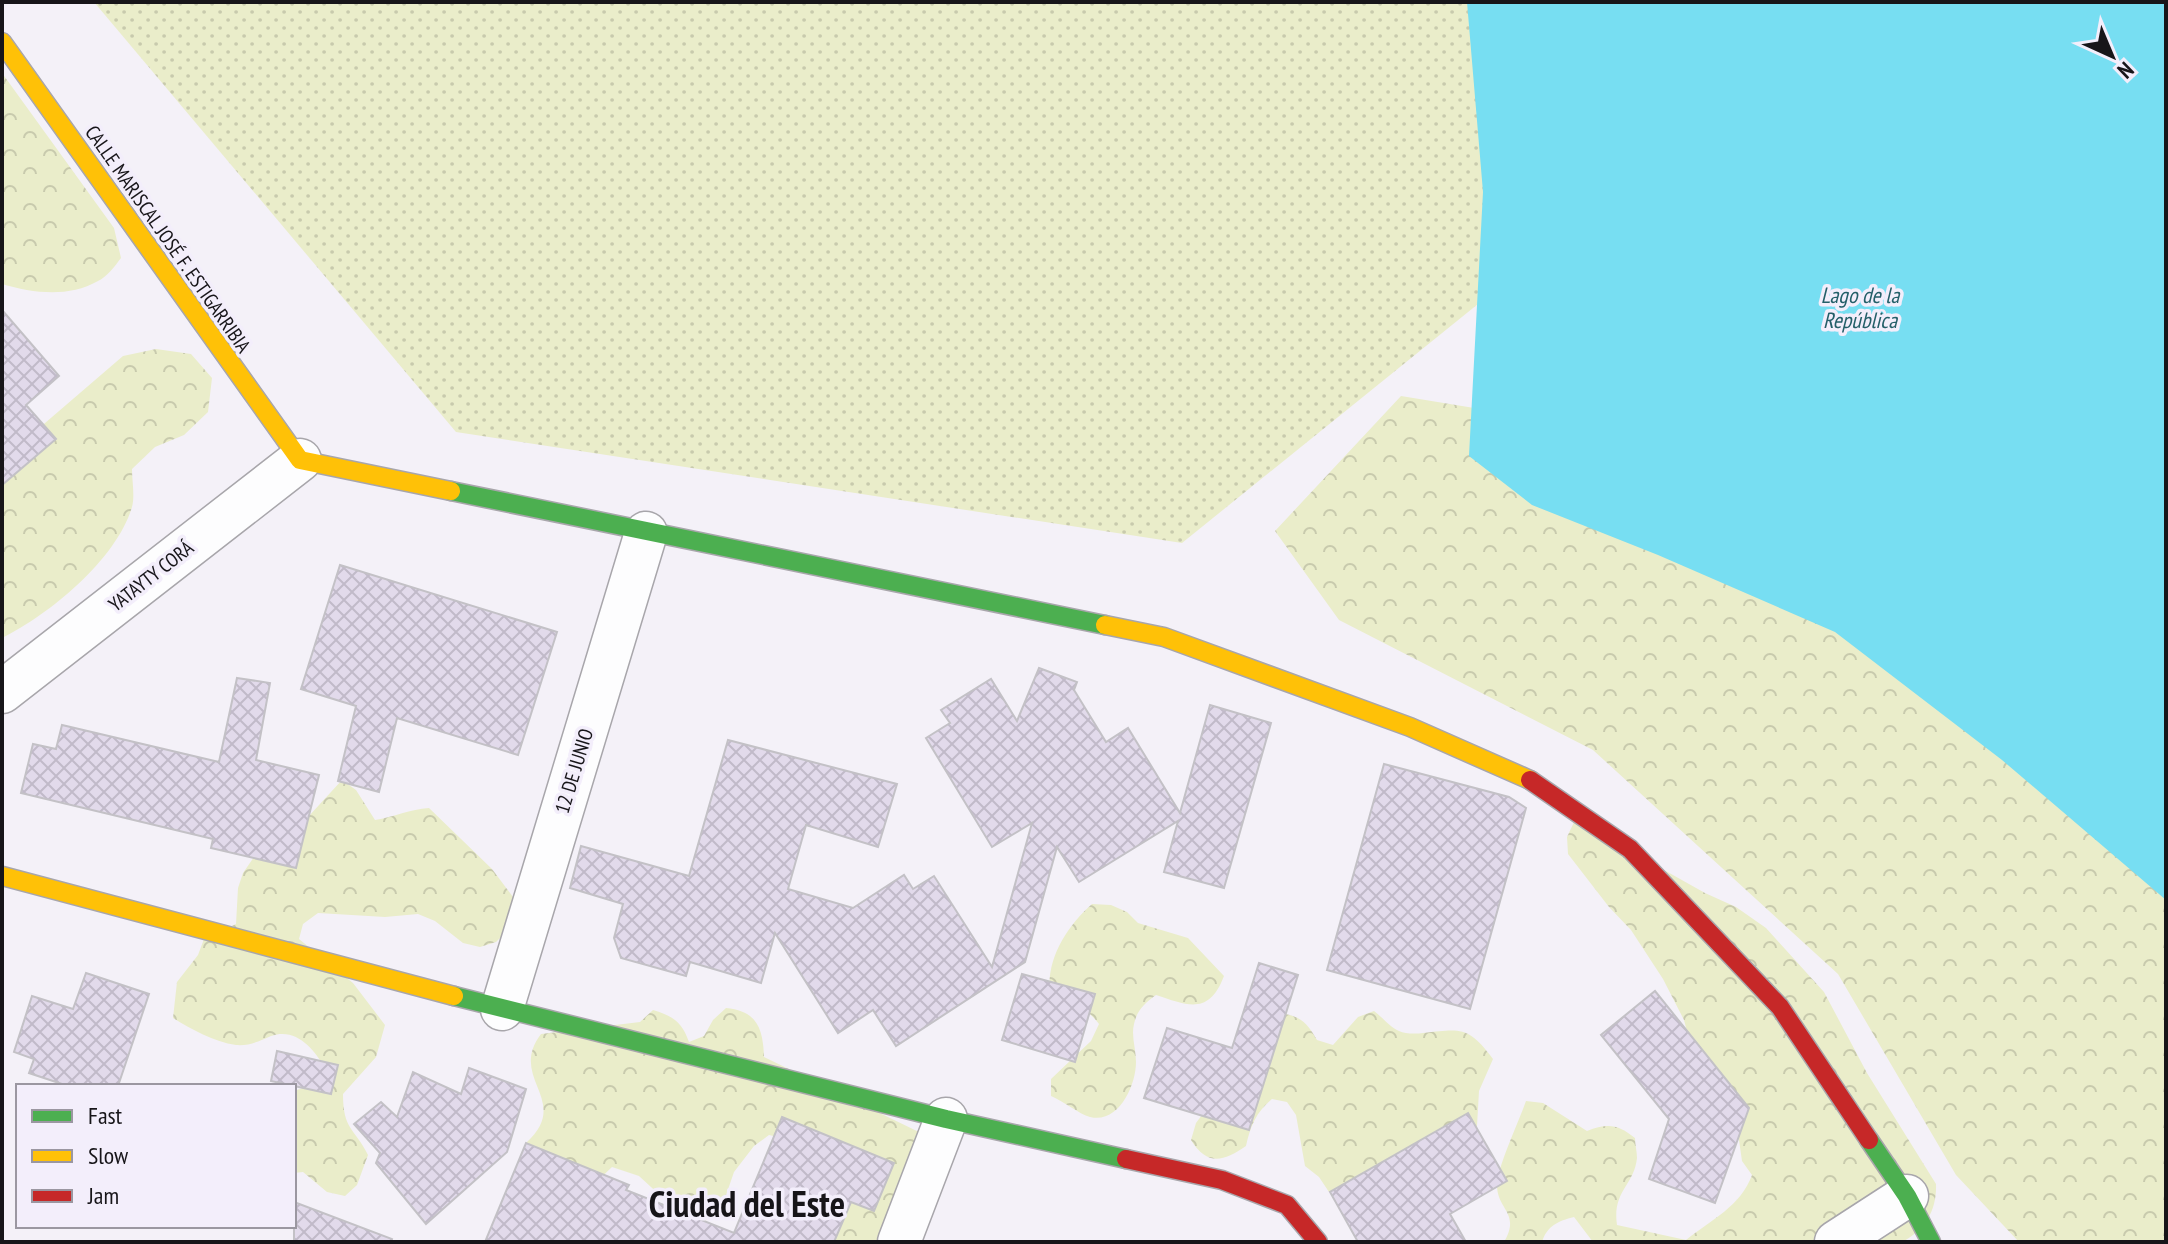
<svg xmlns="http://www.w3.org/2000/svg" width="2168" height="1244" font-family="'PT Sans Narrow',sans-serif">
	<defs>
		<pattern id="forest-crowns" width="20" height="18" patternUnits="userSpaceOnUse" patternTransform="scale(2)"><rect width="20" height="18" fill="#eaedca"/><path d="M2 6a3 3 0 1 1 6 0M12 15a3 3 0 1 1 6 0" fill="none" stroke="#c8caad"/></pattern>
		<pattern id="park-dots" width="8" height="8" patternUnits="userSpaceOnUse" patternTransform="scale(2)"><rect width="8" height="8" fill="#eaedca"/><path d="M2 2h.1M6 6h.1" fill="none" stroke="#c8caad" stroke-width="1.8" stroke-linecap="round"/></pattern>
		<pattern id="building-cross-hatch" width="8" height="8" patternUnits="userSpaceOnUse" patternTransform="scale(2)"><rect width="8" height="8" fill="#e2daeb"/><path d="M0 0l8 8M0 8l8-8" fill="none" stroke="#c1bac9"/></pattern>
	</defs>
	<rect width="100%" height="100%" fill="#f4f1f8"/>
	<g fill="url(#forest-crowns)">
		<path d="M2,73L114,228L121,258C115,266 107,277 98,281C68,298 33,293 2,284Z"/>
		<path d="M156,349L191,354L212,378L208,412L184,435L155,447L132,469C132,481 135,496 132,507C116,560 50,614 2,638V460L123,356Z"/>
		<polygon points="1401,396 1707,446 2166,821 2166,1242 2019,1242 1956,1175 1838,974 1593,750 1339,620 1275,531"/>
		<path d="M342,780L356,790L375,820C394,817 410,809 429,808L492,869L513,897L516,914L508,930L496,942L480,947L463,943L435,921L418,914L385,917L318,913L303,924L299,939L353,983L385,1025L376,1057L343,1094C343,1130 354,1127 368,1155L357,1185L345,1196L327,1192L303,1172L294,1173V1091L306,1087L325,1068C314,1049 296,1027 271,1036C259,1041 250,1046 236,1045C214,1042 191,1029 173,1018L177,982L198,955L204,939L236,924L238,888L243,873L254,857L308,817Z"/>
		<path d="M1575,820L1705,893L1736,907L1766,928L1824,992L1867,1073L1936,1184C1937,1209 1926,1230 1902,1242H1593L1574,1217C1558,1221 1547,1226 1542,1242H1504C1521,1213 1497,1210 1497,1185C1497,1168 1519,1121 1526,1101L1543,1103L1587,1131C1607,1123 1618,1124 1635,1138C1635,1144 1637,1152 1637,1158C1634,1186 1612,1191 1617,1225L1686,1240C1711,1220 1741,1206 1752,1175L1742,1161L1737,1126L1689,1039L1684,1020L1663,979L1631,930L1609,907L1568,854L1567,837Z"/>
		<path d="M1092,904L1111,905L1127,912L1138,923L1188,938L1224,976C1209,1015 1189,1006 1156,995C1145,1003 1137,1010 1134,1024C1131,1036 1136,1049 1136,1062C1136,1085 1119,1124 1090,1117C1079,1114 1063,1101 1051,1096V1079L1091,1041L1099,1024C1085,1006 1071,1000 1050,993C1046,959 1067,926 1092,904Z"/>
		<path d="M726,1008C757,1011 763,1028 764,1057L921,1133L894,1242H830L786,1139L769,1135L754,1146L734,1172L723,1204L699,1227L671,1213L663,1198L639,1176L612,1167L587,1191L531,1161L526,1143C573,1100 507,1079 541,1034L640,1022L653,1010C673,1016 682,1022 689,1042L704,1036L713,1020Z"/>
		<path d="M1374,1011C1382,1017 1390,1027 1399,1031C1405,1034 1416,1034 1423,1033C1462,1029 1468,1026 1493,1059L1479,1091L1477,1126L1464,1137L1345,1190L1329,1192L1319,1177L1305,1166L1296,1115L1287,1102L1272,1099C1256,1112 1250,1127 1246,1146C1223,1162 1207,1166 1191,1140L1196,1123L1278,1013C1299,1015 1307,1022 1317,1040L1333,1045L1358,1017Z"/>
	</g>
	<polygon fill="url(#park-dots)" points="94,2 1561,2 1535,258 1182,543 456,432"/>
	<polygon fill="#77def2" points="1467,2 2166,2 2166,900 2002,760 1835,632 1658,555 1532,505 1469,456 1483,192"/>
	<g fill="url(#building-cross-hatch)" stroke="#c3c1c6" stroke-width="2">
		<polygon points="2,310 59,376 26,405 56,439 2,485"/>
		<polygon points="340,565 557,632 518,755 397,718 379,792 338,781 356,706 301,689"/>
		<polygon points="1039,668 1077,682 1074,690 1106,742 1128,728 1180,813 1210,705 1271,723 1224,888 1164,872 1178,821 1079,882 1057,847 1025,962 896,1046 873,1010 838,1033 775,933 761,983 690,962 686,976 621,958 614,938 623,904 570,888 581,846 689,876 728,740 897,784 878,847 806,825 788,889 853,908 904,875 913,889 934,876 992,967 1032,823 992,847 926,738 950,723 941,710 991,679 1017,721"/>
		<polygon points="237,678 270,683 256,760 319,775 296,868 211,848 213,839 21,793 33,744 56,749 62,725 219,762"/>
		<polygon points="1384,764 1509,797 1526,808 1470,1009 1327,970"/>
		<polygon points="1259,963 1298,975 1249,1130 1144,1098 1167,1028 1232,1048"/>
		<polygon points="86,973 149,994 118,1086 68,1086 29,1073 34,1059 14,1052 32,996 73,1009"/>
		<polygon points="1022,974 1095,994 1075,1062 1002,1040"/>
		<polygon points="1655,991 1749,1108 1715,1203 1649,1179 1669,1119 1601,1035"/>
		<polygon points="277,1051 338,1065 331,1094 271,1081"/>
		<polygon points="469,1068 526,1089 507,1152 426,1224 376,1163 380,1153 354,1124 381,1102 397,1117 413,1072 461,1094"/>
		<polygon points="1468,1113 1507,1181 1450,1214 1466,1242 1358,1242 1330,1192"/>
		<polygon points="782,1117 894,1163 874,1211 851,1202 834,1242 485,1242 526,1143 629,1185 626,1190 734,1233"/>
		<polygon points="294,1202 392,1239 391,1242 294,1242"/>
	</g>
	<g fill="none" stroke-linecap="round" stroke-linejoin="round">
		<g stroke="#a8a6ab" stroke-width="45">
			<g id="street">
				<polyline points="2,692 300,460"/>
				<polyline points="502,1009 646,533"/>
				<polyline points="899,1242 946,1119"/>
				<polyline points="1836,1242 1907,1196"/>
			</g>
		</g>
		<g stroke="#a8a6ab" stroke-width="21">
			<g id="fast">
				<polyline points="451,491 1105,625"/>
				<polyline points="454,996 946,1119 1126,1159"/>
				<polyline points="1869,1140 1907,1196 1931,1242"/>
			</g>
		</g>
		<g stroke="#a8a6ab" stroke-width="21">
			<g id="slow">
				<polyline points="2,42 300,460 451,491"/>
				<polyline points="1105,625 1164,637 1410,727 1530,780"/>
				<polyline points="2,876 454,996"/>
			</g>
		</g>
		<g stroke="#a8a6ab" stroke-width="21">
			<g id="jam">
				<polyline points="1530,780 1630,849 1780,1007 1869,1140"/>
				<polyline points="1126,1159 1222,1180 1287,1205 1318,1242"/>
			</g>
		</g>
		<use href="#street" stroke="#fdfdfe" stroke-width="42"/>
		<use href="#fast" stroke="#4caf50" stroke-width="18"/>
		<use href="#slow" stroke="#ffc107" stroke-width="18"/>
		<use href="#jam" stroke="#c62828" stroke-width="18"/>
	</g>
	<g text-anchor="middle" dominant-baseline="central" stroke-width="7" stroke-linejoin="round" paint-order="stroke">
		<g font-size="20" fill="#171519" stroke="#f3eefb">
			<text transform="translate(168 239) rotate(55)">CALLE MARISCAL JOSÉ F. ESTIGARRIBIA</text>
			<text transform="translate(151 576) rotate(-38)">YATAYTY CORÁ</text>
			<text transform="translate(574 771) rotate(-73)">12 DE JUNIO</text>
		</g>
		<g font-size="22" font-style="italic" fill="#245f69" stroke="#f3eefb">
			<text x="1860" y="295">Lago de la<tspan x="1860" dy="25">República</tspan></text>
		</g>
		<g font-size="36" font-weight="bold" fill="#171519" stroke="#f3eefb">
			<text x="747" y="1203">Ciudad del Este</text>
		</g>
	</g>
	<rect width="2168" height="1244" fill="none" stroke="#171519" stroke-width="8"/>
	<rect x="16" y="1084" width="280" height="144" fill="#f3eefb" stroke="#9b97a1" stroke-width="2"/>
	<rect x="32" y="1110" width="40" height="12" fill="#4caf50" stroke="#9b97a1" stroke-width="2"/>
	<text x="88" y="1124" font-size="24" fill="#171519">Fast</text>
	<rect x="32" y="1150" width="40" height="12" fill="#ffc107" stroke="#9b97a1" stroke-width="2"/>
	<text x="88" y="1164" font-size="24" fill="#171519">Slow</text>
	<rect x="32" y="1190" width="40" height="12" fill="#c62828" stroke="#9b97a1" stroke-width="2"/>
	<text x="88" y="1204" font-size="24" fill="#171519">Jam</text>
	<g transform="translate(2112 56) rotate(136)" stroke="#f3eefb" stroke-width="6" paint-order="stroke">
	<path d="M0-6L14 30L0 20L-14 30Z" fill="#171519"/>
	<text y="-12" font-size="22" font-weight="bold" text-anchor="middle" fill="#171519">N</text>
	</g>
</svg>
